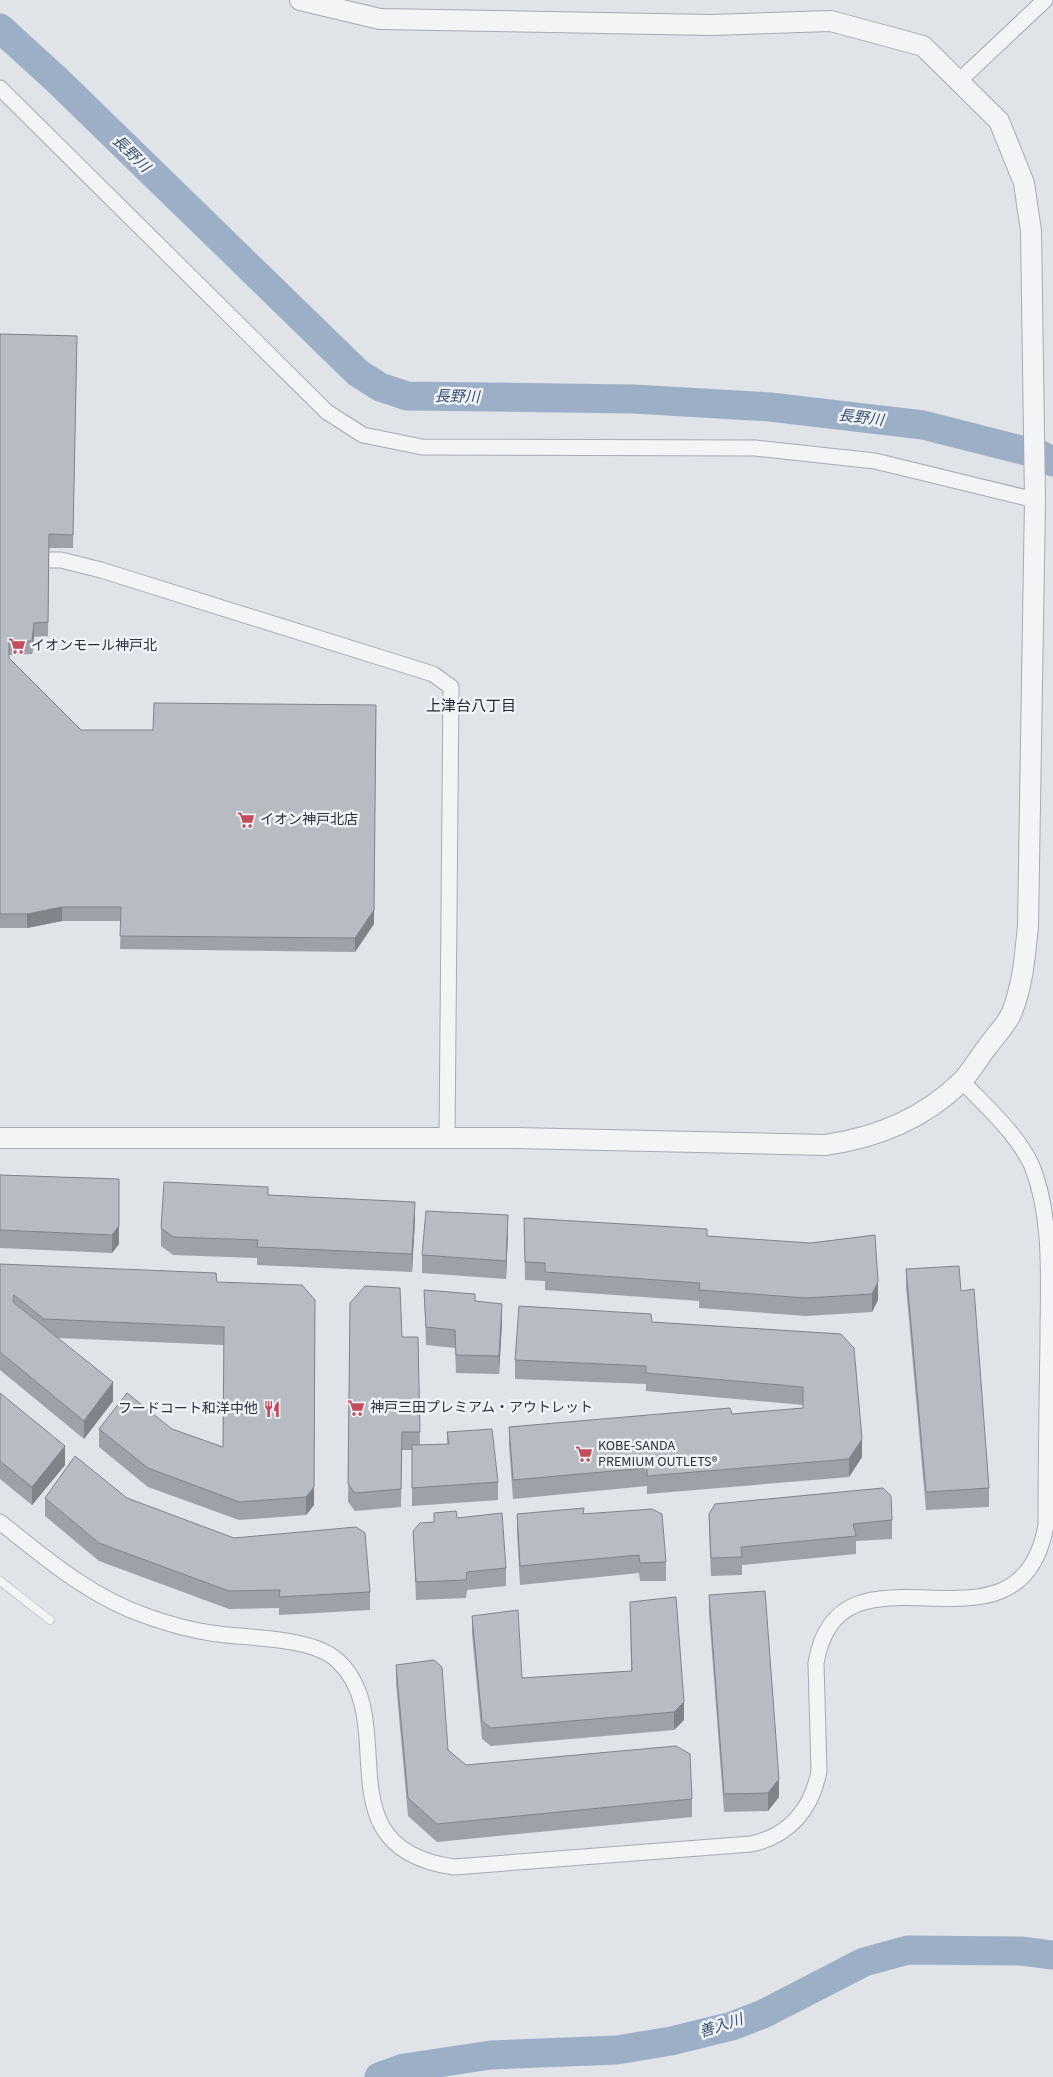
<svg xmlns="http://www.w3.org/2000/svg" width="1053" height="2077" font-family="'Source Sans 3','Noto Sans JP',sans-serif">
	<rect width="100%" height="100%" fill="#e0e3e8"/>
	<g fill="none" stroke-linecap="round" stroke-linejoin="round">
		<g stroke="#9dafc6" stroke-width="29">
			<polyline points="0,28 57,80 358,373 380,387 407,396 633,399 770,407 923,425 1041,455 1053,462"/>
			<polyline points="379,2077 404,2068 491,2055 617,2050 671,2041 732,2026 763,2014 864,1962 908,1950 1021,1951 1053,1955"/>
		</g>
		<g stroke="#a6aab2" stroke-width="9">
			<polyline id="service" points="0,1581 50,1620"/>
		</g>
		<g stroke="#a6aab2" stroke-width="17">
			<g id="minor">
				<polyline points="959,81 1045,0"/>
				<polyline points="0,88 327,412 363,435 422,447 755,448 875,461 1035,500"/>
				<polyline points="0,560 61,560 101,570 433,674 451,687 447,1139"/>
				<path d="M0,1522C46,1559 92,1598 149,1617C169,1624 190,1630 211,1633C247,1639 312,1636 338,1661C403,1722 319,1848 454,1867L751,1844C789,1836 812,1809 819,1771L816,1663C839,1524 1020,1675 1046,1525C1046,1463 1047,1401 1048,1339C1048,1282 1053,1219 1032,1166C1017,1133 986,1107 962,1081"/>
			</g>
		</g>
		<g stroke="#a6aab2" stroke-width="22">
			<path id="tertiary" d="M0,1138H516L825,1145C876,1138 924,1118 961,1082C971,1072 979,1057 988,1046C996,1035 1007,1024 1012,1012C1023,984 1025,955 1028,926L1035,500L1031,231L1024,183L999,121L923,46L831,21L712,25L380,19L300,0"/>
		</g>
		<use href="#service" stroke="#f2f4f6" stroke-width="8"/>
		<use href="#minor" stroke="#f2f4f6" stroke-width="15"/>
		<use href="#tertiary" stroke="#f2f4f6" stroke-width="20"/>
	</g>
	<g fill="#9da2a9">
		<polygon points="0,334 77,336 73,548 49,548 48,636 34,637 32,654 9,655 9,658 81,730 374,924 355,952 120,949 121,921 62,921 27,928 0,928"/>
		<polygon points="0,1175 119,1179 119,1244 112,1253 0,1248"/>
		<polygon points="268,1195 415,1220 412,1272 257,1265 257,1258 173,1255 161,1246 161,1228"/>
		<polygon points="524,1218 707,1236 811,1243 875,1235 878,1300 872,1312 806,1316 699,1308 699,1301 545,1290 545,1281 525,1280"/>
		<polygon points="508,1233 506,1279 422,1273 422,1255"/>
		<polygon points="0,1264 217,1282 314,1505 306,1515 239,1520 148,1487 99,1447 99,1429 172,1429 223,1447 224,1345 58,1338 113,1401 84,1439 0,1370"/>
		<polygon points="906,1269 961,1291 989,1488 989,1507 926,1510 906,1287"/>
		<polygon points="424,1290 475,1301 502,1322 499,1374 456,1373 455,1348 426,1345"/>
		<polygon points="350,1303 402,1337 418,1337 420,1445 447,1444 447,1432 498,1482 498,1500 412,1506 412,1450 402,1450 401,1507 355,1511 348,1502"/>
		<polygon points="652,1322 841,1334 862,1457 849,1477 647,1494 647,1486 513,1499 509,1445 509,1427 732,1414 803,1408 803,1405 646,1391 646,1384 515,1379 515,1360"/>
		<polygon points="0,1393 65,1465 32,1505 0,1479"/>
		<polygon points="45,1498 127,1498 370,1592 370,1610 279,1615 279,1608 229,1609 99,1561 45,1516"/>
		<polygon points="517,1514 584,1514 666,1562 666,1581 640,1581 639,1573 520,1585 517,1532"/>
		<polygon points="709,1514 892,1520 892,1539 856,1541 856,1554 742,1565 742,1575 711,1576 709,1532"/>
		<polygon points="457,1518 506,1568 506,1586 467,1590 466,1598 416,1600 413,1531"/>
		<polygon points="709,1595 779,1797 768,1811 724,1812 709,1613"/>
		<polygon points="630,1602 684,1720 674,1730 491,1746 482,1739 472,1634 472,1616 522,1678 631,1671"/>
		<polygon points="396,1665 448,1750 466,1765 692,1799 692,1817 437,1842 408,1816 396,1683"/>
	</g>
	<g fill="#808489">
		<polygon points="34,623 34,637 32,654 32,641"/>
		<polygon points="376,705 374,924 355,952 355,938"/>
		<polygon points="62,907 62,921 27,928 27,914"/>
		<polygon points="415,1202 415,1220 412,1272 412,1254"/>
		<polygon points="508,1215 508,1233 506,1279 506,1261"/>
		<polygon points="119,1226 119,1244 112,1253 112,1235"/>
		<polygon points="878,1282 878,1300 872,1312 872,1294"/>
		<polygon points="315,1300 314,1505 306,1515 306,1497"/>
		<polygon points="502,1304 502,1322 499,1374 499,1356"/>
		<polygon points="113,1382 113,1401 84,1439 84,1421"/>
		<polygon points="862,1439 862,1457 849,1477 849,1459"/>
		<polygon points="65,1446 65,1465 32,1505 32,1487"/>
		<polygon points="684,1702 684,1720 674,1730 674,1712"/>
		<polygon points="779,1779 779,1797 768,1811 768,1793"/>
	</g>
	<g fill="#b7bcc4" stroke="#808489">
		<polygon points="0,334 77,336 73,535 49,534 48,622 34,623 32,641 9,641 9,658 81,730 153,730 154,703 376,705 374,910 355,938 120,936 121,907 62,907 27,914 0,914"/>
		<polygon points="0,1175 119,1179 119,1226 112,1235 0,1230"/>
		<polygon points="164,1182 268,1187 268,1195 415,1202 412,1254 257,1247 258,1240 173,1237 161,1228"/>
		<polygon points="426,1211 508,1215 506,1261 422,1255"/>
		<polygon points="524,1218 707,1229 707,1236 811,1243 875,1235 878,1282 872,1294 806,1298 699,1290 700,1283 545,1272 545,1263 525,1262"/>
		<polygon points="0,1264 216,1273 217,1282 302,1285 315,1300 314,1487 306,1497 239,1502 148,1468 99,1429 127,1393 172,1429 223,1447 224,1327 44,1319 14,1295 13,1302 113,1382 84,1421 0,1352"/>
		<polygon points="959,1266 961,1291 974,1289 989,1488 926,1492 906,1269"/>
		<polygon points="365,1286 400,1288 402,1337 418,1337 420,1432 402,1432 401,1489 355,1493 348,1484 350,1303"/>
		<polygon points="424,1290 475,1294 475,1301 502,1304 499,1356 456,1355 455,1330 426,1327"/>
		<polygon points="519,1306 651,1314 652,1322 841,1334 854,1348 862,1439 849,1459 647,1476 647,1468 513,1480 509,1427 730,1408 732,1414 803,1408 803,1387 646,1373 646,1366 515,1360"/>
		<polygon points="0,1393 65,1446 32,1487 0,1461"/>
		<polygon points="492,1429 498,1482 412,1488 412,1445 449,1444 447,1432"/>
		<polygon points="75,1456 127,1498 234,1538 356,1527 365,1533 370,1592 279,1597 280,1590 229,1591 99,1543 45,1498"/>
		<polygon points="883,1488 891,1496 892,1520 853,1524 856,1536 741,1547 742,1557 711,1558 709,1514 715,1504"/>
		<polygon points="584,1508 583,1514 652,1509 662,1514 666,1562 640,1563 639,1555 520,1566 517,1514"/>
		<polygon points="456,1511 457,1518 502,1513 506,1568 467,1572 466,1580 416,1582 413,1531 420,1523 434,1522 434,1513"/>
		<polygon points="765,1591 779,1779 768,1793 724,1794 709,1595"/>
		<polygon points="676,1597 684,1702 674,1712 491,1728 482,1721 472,1616 518,1610 522,1678 632,1671 630,1602"/>
		<polygon points="434,1660 442,1667 448,1750 466,1765 676,1746 690,1754 692,1799 437,1824 408,1798 396,1665"/>
	</g>
	<defs>
		<g id="supermarket-bare" transform="scale(1.35)"><path d="M-6-5.5h2.5l.6 2H6L4.5 2H-2.5L-4.4-4H-6ZM-1.5 3.2a1.3 1.3 0 1 0 .1 0ZM3 3.2a1.3 1.3 0 1 0 .1 0Z" fill="#c54d5b" stroke="#eff2f6" stroke-width="2.5" paint-order="stroke"/></g>
		<g id="restaurant-bare" transform="scale(1.35)"><path d="M-5-6h1v4h1v-4h1v4h1v-4h1v5L-1.5 .5V6h-2V.5L-5-1ZM5-6V6H3V1.5H1.5Q1.5-4 5-6Z" fill="#c54d5b" stroke="#eff2f6" stroke-width="2.5" paint-order="stroke"/></g>
	</defs>
	<g fill-rule="evenodd">
		<use href="#supermarket-bare" x="17" y="646"/>
		<use href="#supermarket-bare" x="246" y="820"/>
		<use href="#supermarket-bare" x="356" y="1408"/>
		<use href="#restaurant-bare" x="272" y="1409"/>
		<use href="#supermarket-bare" x="584" y="1454"/>
	</g>
	<g text-anchor="middle" dominant-baseline="central" stroke-width="5" stroke-linejoin="round" paint-order="stroke">
		<g font-size="14" fill="#2a303e" stroke="#eff2f6" text-anchor="start">
			<text x="31" y="646">イオンモール神戸北</text>
			<text x="260" y="820">イオン神戸北店</text>
			<text x="370" y="1408">神戸三田プレミアム・アウトレット</text>
			<text x="258" y="1409" text-anchor="end">フードコート和洋中他</text>
			<text x="598" y="1446">KOBE-SANDA<tspan x="598" dy="16">PREMIUM OUTLETS®</tspan></text>
		</g>
		<g font-size="15" font-style="italic" fill="#374e6f" stroke="#eff2f6">
			<text transform="translate(131 154) rotate(44)">長野川</text>
			<text transform="translate(457 397) rotate(1)">長野川</text>
			<text transform="translate(861 418) rotate(7)">長野川</text>
			<text transform="translate(721 2026) rotate(-18)">善入川</text>
		</g>
		<g font-size="15" fill="#1c222f" stroke="#eff2f6">
			<text x="471" y="706">上津台八丁目</text>
		</g>
	</g>
</svg>
